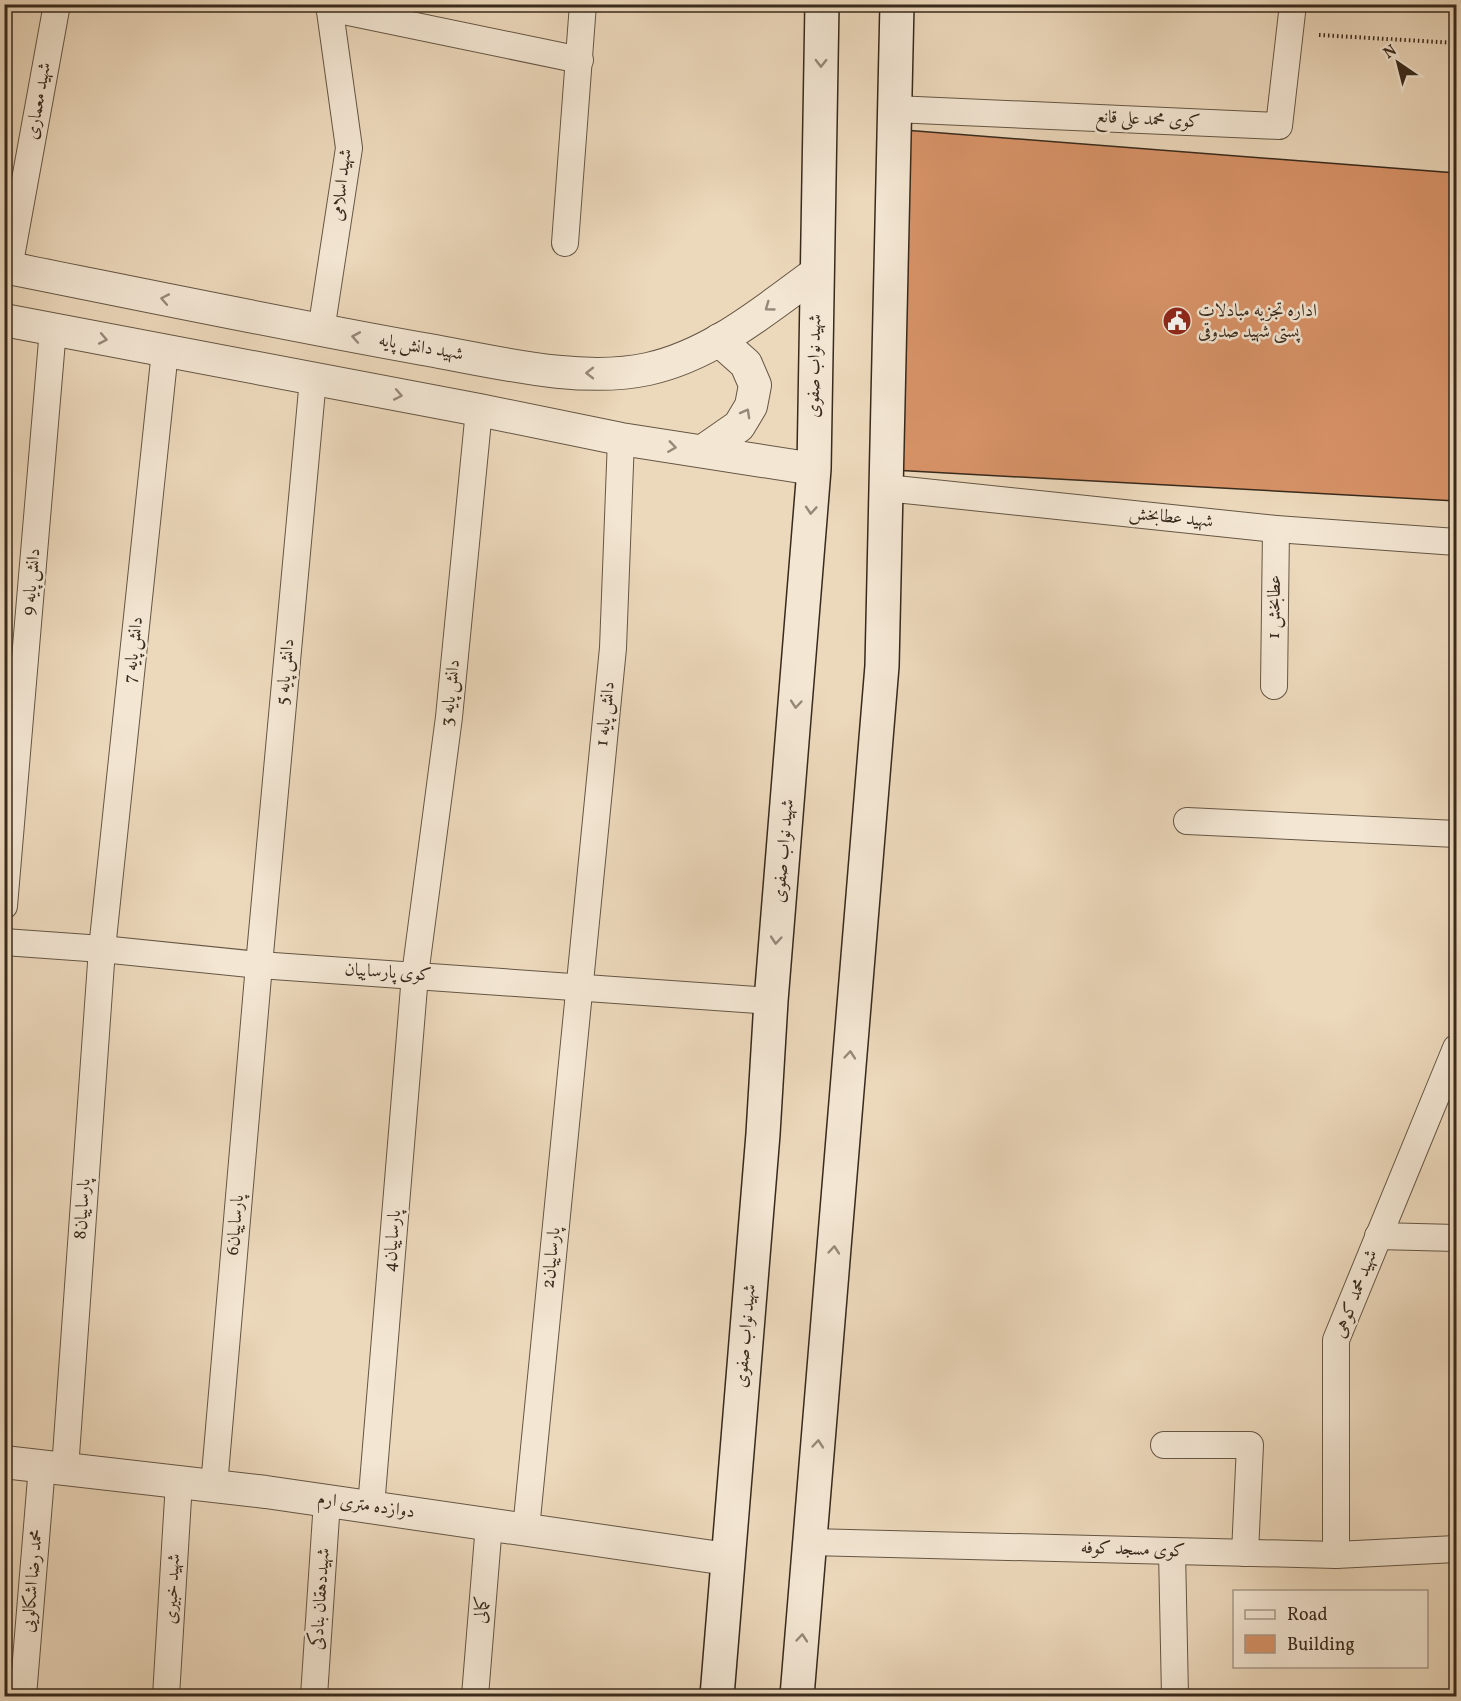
<svg xmlns="http://www.w3.org/2000/svg" width="1461" height="1701" font-family="Vollkorn,Amiri,serif">
	<rect width="100%" height="100%" fill="#ecd8bb"/>
	<filter id="stains"><feTurbulence type="fractalNoise" baseFrequency=".00333" numOctaves="4"/><feColorMatrix values="0 0 0 0 .2 0 0 0 0 .09 0 0 0 0 .02 0 0 0 .5 -.17"/></filter>
	<radialGradient id="worn" r=".72"><stop offset=".6" stop-color="#630" stop-opacity="0"/><stop offset="1" stop-color="#630" stop-opacity=".3"/></radialGradient>
	<polygon fill="#d89368" stroke="#382a1d" stroke-width="1.5" points="904,130 1456,173 1456,501 893,470"/>
	<g fill="none" stroke-linecap="round" stroke-linejoin="round">
		<g stroke="#655644" stroke-width="28">
			<g id="minor">
				<polyline points="329,8 580,60"/>
				<polyline points="894,109 1279,126 1293,4"/>
				<polyline points="565,243 583,4"/>
				<polyline points="9,268 57,4"/>
				<polyline points="321,331 349,148 329,4"/>
				<polyline points="886,488 1276,529 1456,542"/>
				<polyline points="1274,686 1276,529"/>
				<polyline points="1187,821 1456,834"/>
				<polyline points="4,906 53,329"/>
				<polyline points="4,942 102,949 259,965 771,1001"/>
				<polyline points="1378,1236 1456,1238"/>
				<polyline points="1164,1445 1250,1445 1245,1553"/>
				<polyline points="65,1469 102,949 165,351"/>
				<polyline points="214,1486 259,965 313,379"/>
				<polyline points="371,1507 415,975 449,717 479,410"/>
				<polyline points="526,1529 613,648 621,439"/>
				<polyline points="810,1542 1336,1555 1456,1549"/>
				<polyline points="1172,1551 1175,1696"/>
				<polyline points="1336,1555 1336,1340 1456,1048"/>
				<polyline points="23,1696 42,1466"/>
				<polyline points="166,1696 179,1482"/>
				<polyline points="314,1696 327,1501"/>
				<polyline points="475,1696 489,1524"/>
			</g>
		</g>
		<g stroke="#655644" stroke-width="34">
			<g id="tertiary">
				<path d="M4,267C144,295 283,324 423,349C493,361 579,384 648,369C712,355 765,310 816,273"/>
				<polyline points="4,320 479,410 621,439 814,469"/>
				<polyline points="703,451 739,426 751,406 755,385 746,364 719,340"/>
				<polyline points="4,1462 266,1492 727,1559"/>
			</g>
		</g>
		<g stroke="#382a1d" stroke-width="36">
			<g id="secondary">
				<polyline points="717,1696 763,1134 771,1001 814,469 822,4"/>
				<polyline points="797,1696 882,666 897,4"/>
			</g>
		</g>
		<polyline stroke="#382a1d" stroke-width="4" stroke-dasharray="1.5 3" stroke-linecap="butt" points="1319,35 1456,43"/>
		<use href="#minor" stroke="#f3e6d3" stroke-width="26"/>
		<use href="#tertiary" stroke="#f3e6d3" stroke-width="32"/>
		<use href="#secondary" stroke="#f3e6d3" stroke-width="33"/>
	</g>
	<defs><path id="oneway-chevron" d="M-2-3.5L2.5 0L-2 3.5" fill="none" stroke-width="1.6" stroke-linecap="round" stroke-linejoin="round" transform="scale(1.5)"/></defs>
	<g stroke="#968878">
		<use href="#oneway-chevron" transform="translate(821 63) rotate(91)"/>
		<use href="#oneway-chevron" transform="translate(165 299) rotate(-169)"/>
		<use href="#oneway-chevron" transform="translate(769 307) rotate(144)"/>
		<use href="#oneway-chevron" transform="translate(356 337) rotate(-170)"/>
		<use href="#oneway-chevron" transform="translate(103 339) rotate(11)"/>
		<use href="#oneway-chevron" transform="translate(590 373) rotate(180)"/>
		<use href="#oneway-chevron" transform="translate(398 395) rotate(11)"/>
		<use href="#oneway-chevron" transform="translate(746 413) rotate(-61)"/>
		<use href="#oneway-chevron" transform="translate(672 447) rotate(8)"/>
		<use href="#oneway-chevron" transform="translate(811 510) rotate(94)"/>
		<use href="#oneway-chevron" transform="translate(796 704) rotate(95)"/>
		<use href="#oneway-chevron" transform="translate(776 940) rotate(95)"/>
		<use href="#oneway-chevron" transform="translate(850 1055) rotate(-85)"/>
		<use href="#oneway-chevron" transform="translate(834 1250) rotate(-85)"/>
		<use href="#oneway-chevron" transform="translate(818 1444) rotate(-85)"/>
		<use href="#oneway-chevron" transform="translate(802 1638) rotate(-85)"/>
	</g>
	<defs>
		<g id="civic-disc" transform="scale(1.5)"><circle r="9.5" fill="#8f2418" stroke="#f3e6d3"/><path d="M-.6-6.5H3V-4.5H.6V-3L4-1V1h2V6H-6V1h2V-1L-.6-3ZM-1.2 2.5V6h2.4V2.5Z" fill="#fff"/></g>
	</defs>
	<g fill-rule="evenodd">
		<use href="#civic-disc" x="1177" y="321"/>
	</g>
	<g text-anchor="middle" dominant-baseline="central" stroke-width="5" stroke-linejoin="round" paint-order="stroke">
		<g font-size="18" fill="#382a1d" stroke="#f3e6d3">
			<text transform="translate(39 101) rotate(-80)">شهید معماری</text>
			<text transform="translate(1148 120) rotate(3)">کوی محمد علی قانع</text>
			<text transform="translate(342 185) rotate(-83)">شهید اسلامی</text>
			<text transform="translate(421 348) rotate(10)">شهید دانش پایه</text>
			<text transform="translate(815 366) rotate(-89)">شهید نواب صفوی</text>
			<text transform="translate(1171 518) rotate(6)">شهید عطابخش</text>
			<text transform="translate(32 582) rotate(-85)">دانش پایه 9</text>
			<text transform="translate(1275 607) rotate(-89)">عطابخش 1</text>
			<text transform="translate(134 650) rotate(-84)">دانش پایه 7</text>
			<text transform="translate(286 672) rotate(-85)">دانش پایه 5</text>
			<text transform="translate(451 693) rotate(-84)">دانش پایه 3</text>
			<text transform="translate(606 714) rotate(-84)">دانش پایه 1</text>
			<text transform="translate(784 851) rotate(-85)">شهید نواب صفوی</text>
			<text transform="translate(388 973) rotate(4)">کوی پارساییان</text>
			<text transform="translate(83 1209) rotate(-86)">پارساییان8</text>
			<text transform="translate(236 1225) rotate(-85)">پارساییان6</text>
			<text transform="translate(393 1241) rotate(-85)">پارساییان4</text>
			<text transform="translate(552 1258) rotate(-84)">پارساییان2</text>
			<text transform="translate(1356 1294) rotate(-69)">شهید محمد کوهی</text>
			<text transform="translate(746 1336) rotate(-85)">شهید نواب صفوی</text>
			<text transform="translate(366 1506) rotate(8)">دوازده متری ارم</text>
			<text transform="translate(1133 1550) rotate(2)">کوی مسجد کوفه</text>
			<text transform="translate(33 1581) rotate(-85)">محمد رضا اشکالویی</text>
			<text transform="translate(173 1589) rotate(-87)">شهید خبیری</text>
			<text transform="translate(321 1599) rotate(-86)">شهیددهقان بنادکی</text>
			<text transform="translate(482 1610) rotate(-86)">کمالی</text>
		</g>
		<g font-size="18" fill="#382a1d" stroke="#f3e6d3" text-anchor="start">
			<text x="1198" y="311">اداره تجزیه مبادلات<tspan x="1198" dy="21">پستی شهید صدوقی</tspan></text>
		</g>
	</g>
	<rect width="1461" height="1701" fill="none" stroke="#ecd8bb" stroke-width="24"/>
	<rect x="6" y="6" width="1449" height="1689" fill="none" stroke="#382a1d" stroke-width="3"/>
	<rect x="12" y="12" width="1437" height="1677" fill="none" stroke="#382a1d" stroke-width="1.5"/>
	<rect x="1233" y="1590" width="195" height="78" fill="#f3e6d3" stroke="#a89b8a" stroke-width="1.5"/>
	<rect x="1245" y="1610" width="30" height="9" fill="#f3e6d3" stroke="#a89b8a" stroke-width="1.5"/>
	<text x="1287" y="1620" font-size="18" fill="#382a1d">Road</text>
	<rect x="1245" y="1635" width="30" height="18" fill="#d89368" stroke="#a89b8a" stroke-width="1.5"/>
	<text x="1287" y="1650" font-size="18" fill="#382a1d">Building</text>
	<g transform="translate(1398 63) rotate(325)" stroke="#f3e6d3" stroke-width="4.5" paint-order="stroke">
	<path d="M0-4.5L10 22L0 15L-10 22Z" fill="#382a1d"/>
	<text y="-9" font-size="16" font-weight="bold" text-anchor="middle" fill="#382a1d">N</text>
	</g>
	<rect width="100%" height="100%" filter="url(#stains)"/>
	<rect width="100%" height="100%" fill="url(#worn)"/>
</svg>
